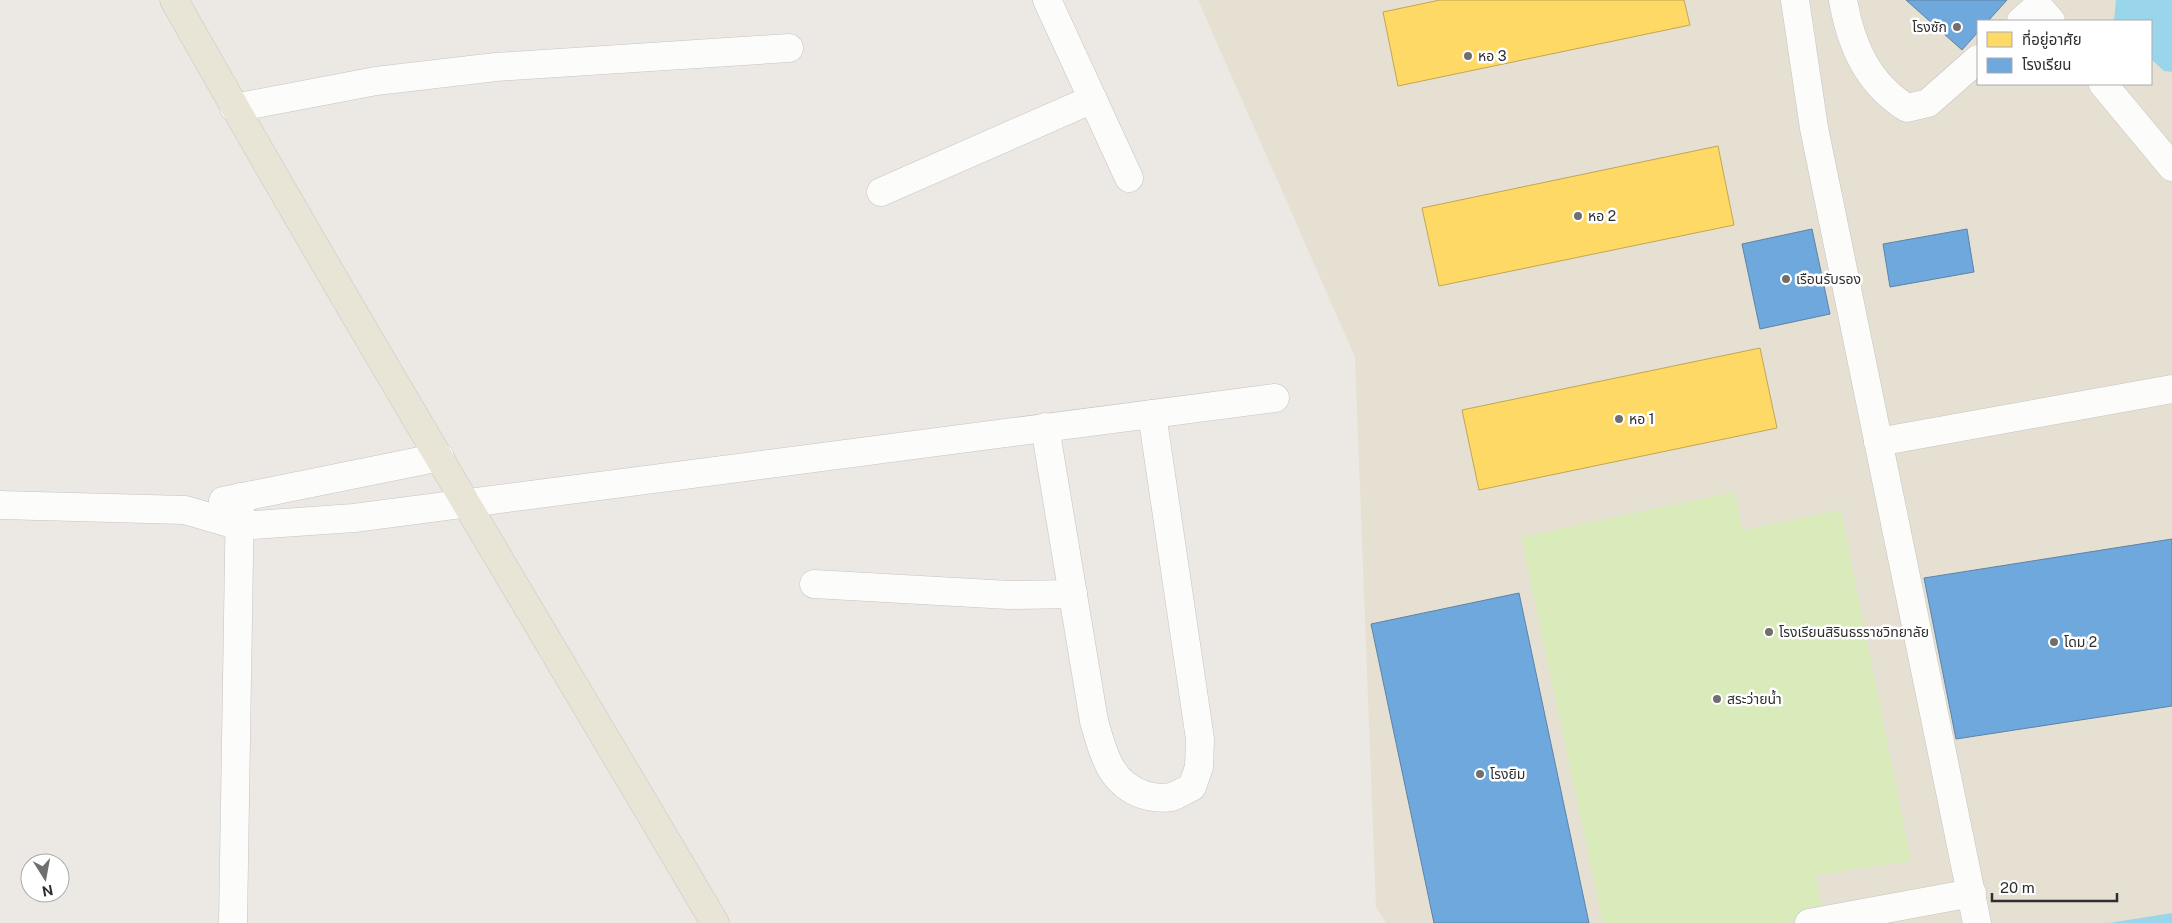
<svg xmlns="http://www.w3.org/2000/svg" width="2172" height="923" font-family="'Public Sans','Noto Sans Thai',sans-serif">
	<rect width="100%" height="100%" fill="#ece8e4"/>
	<path fill="#e6e0d3" fill-rule="evenodd" d="M1198,0H2172V923H1386L1376,907L1355,357ZM1978,21H2151V84H1978Z"/>
	<polygon fill="#d9eabb" points="1734,492 1743,530 1841,510 1911,861 1816,875 1823,915 1783,923 1603,923 1521,537"/>
	<g fill="#99d6ec">
		<polygon points="2116,0 2172,0 2172,72 2164,71 2151,59 2151,21 2114,21"/>
		<polygon points="2172,913 2172,923 2109,923"/>
	</g>
	<g fill="#ffd966" stroke="#c0a655">
		<polygon points="1440,0 1684,0 1690,25 1398,86 1383,12"/>
		<polygon points="1718,146 1734,225 1439,286 1422,208"/>
		<polygon points="1760,348 1777,428 1479,490 1462,410"/>
	</g>
	<g fill="#6fa8dc" stroke="#5c83a8">
		<polygon points="1906,0 2007,0 1988,21 1978,21 1978,32 1962,50"/>
		<polygon points="1812,229 1830,314 1760,329 1742,244"/>
		<polygon points="1967,229 1974,272 1890,287 1883,244"/>
		<polygon points="2172,539 2172,706 1956,739 1924,578"/>
		<polygon points="1519,593 1589,923 1434,923 1371,624"/>
	</g>
	<g fill="none" stroke-linecap="round" stroke-linejoin="round">
		<g stroke="#c5c4c5" stroke-width="29">
			<g id="minor">
				<polyline points="1047,0 1129,178"/>
				<polyline points="1795,0 1814,128 1977,923"/>
				<path d="M1843,0C1851,45 1867,83 1907,108L1928,103L1978,59"/>
				<polyline points="2021,21 2038,6 2051,21"/>
				<polyline points="2103,84 2172,167"/>
				<polyline points="234,108 376,81 496,67 789,48"/>
				<polyline points="881,192 1093,99"/>
				<path d="M1045,427L1094,721C1103,752 1109,783 1144,795C1152,797 1162,799 1171,797C1178,795 1185,790 1192,787L1199,767L1200,739L1152,414"/>
				<polyline points="1878,442 2172,389"/>
				<polyline points="223,501 440,457"/>
				<polyline points="0,505 185,510 240,526 354,518 1275,398"/>
				<polyline points="814,584 1009,595 1073,594"/>
				<polyline points="233,923 240,497"/>
				<polyline points="1809,923 1972,893"/>
			</g>
		</g>
		<g stroke="#c6c5c4" stroke-width="29">
			<path id="major" d="M174,0C349,311 534,616 715,923"/>
		</g>
		<use href="#minor" stroke="#fcfcfb" stroke-width="28"/>
		<use href="#major" stroke="#e8e4d6" stroke-width="28"/>
	</g>
	<g fill="#706f6e" stroke="#fff" stroke-width="2">
		<circle cx="1957" cy="27" r="5"/>
		<circle cx="1468" cy="56" r="5"/>
		<circle cx="1578" cy="216" r="5"/>
		<circle cx="1786" cy="279" r="5"/>
		<circle cx="1619" cy="419" r="5"/>
		<circle cx="1769" cy="632" r="5"/>
		<circle cx="2054" cy="642" r="5"/>
		<circle cx="1717" cy="699" r="5"/>
		<circle cx="1480" cy="774" r="5"/>
	</g>
	<g text-anchor="middle" dominant-baseline="central" stroke-width="5" stroke-linejoin="round" paint-order="stroke">
		<g font-size="14" fill="#2e2e2e" stroke="#fff" text-anchor="start">
			<text x="1947" y="27" text-anchor="end">โรงซัก</text>
			<text x="1478" y="56">หอ 3</text>
			<text x="1588" y="216">หอ 2</text>
			<text x="1796" y="279">เรือนรับรอง</text>
			<text x="1629" y="419">หอ 1</text>
			<text x="1779" y="632">โรงเรียนสิรินธรราชวิทยาลัย</text>
			<text x="2064" y="642">โดม 2</text>
			<text x="1727" y="699">สระว่ายน้ำ</text>
			<text x="1490" y="774">โรงยิม</text>
		</g>
	</g>
	<rect x="1977" y="20" width="175" height="65" fill="#ffffff" stroke="#ababab"/>
	<rect x="1987" y="32" width="25" height="15" fill="#ffd966" stroke="#ababab"/>
	<text x="2022" y="45" font-size="15" fill="#2e2e2e">ที่อยู่อาศัย</text>
	<rect x="1987" y="58" width="25" height="15" fill="#6fa8dc" stroke="#ababab"/>
	<text x="2022" y="70" font-size="15" fill="#2e2e2e">โรงเรียน</text>
	<g transform="translate(45 878) rotate(169)"><circle r="24" fill="#ffffff" stroke="#ababab"/>
	<path d="M0-4L9 19L0 12L-9 19Z" fill="#706f6e"/>
	<text y="-8" font-size="14" font-weight="bold" text-anchor="middle" fill="#2e2e2e">N</text>
	</g>
	<path d="M1992 893v8h125v-8" fill="none" stroke="#2e2e2e" stroke-width="2.5"/>
	<text x="2000" y="893" font-size="15" fill="#2e2e2e" stroke="#ffffff" stroke-width="4" paint-order="stroke">20 m</text>
</svg>
